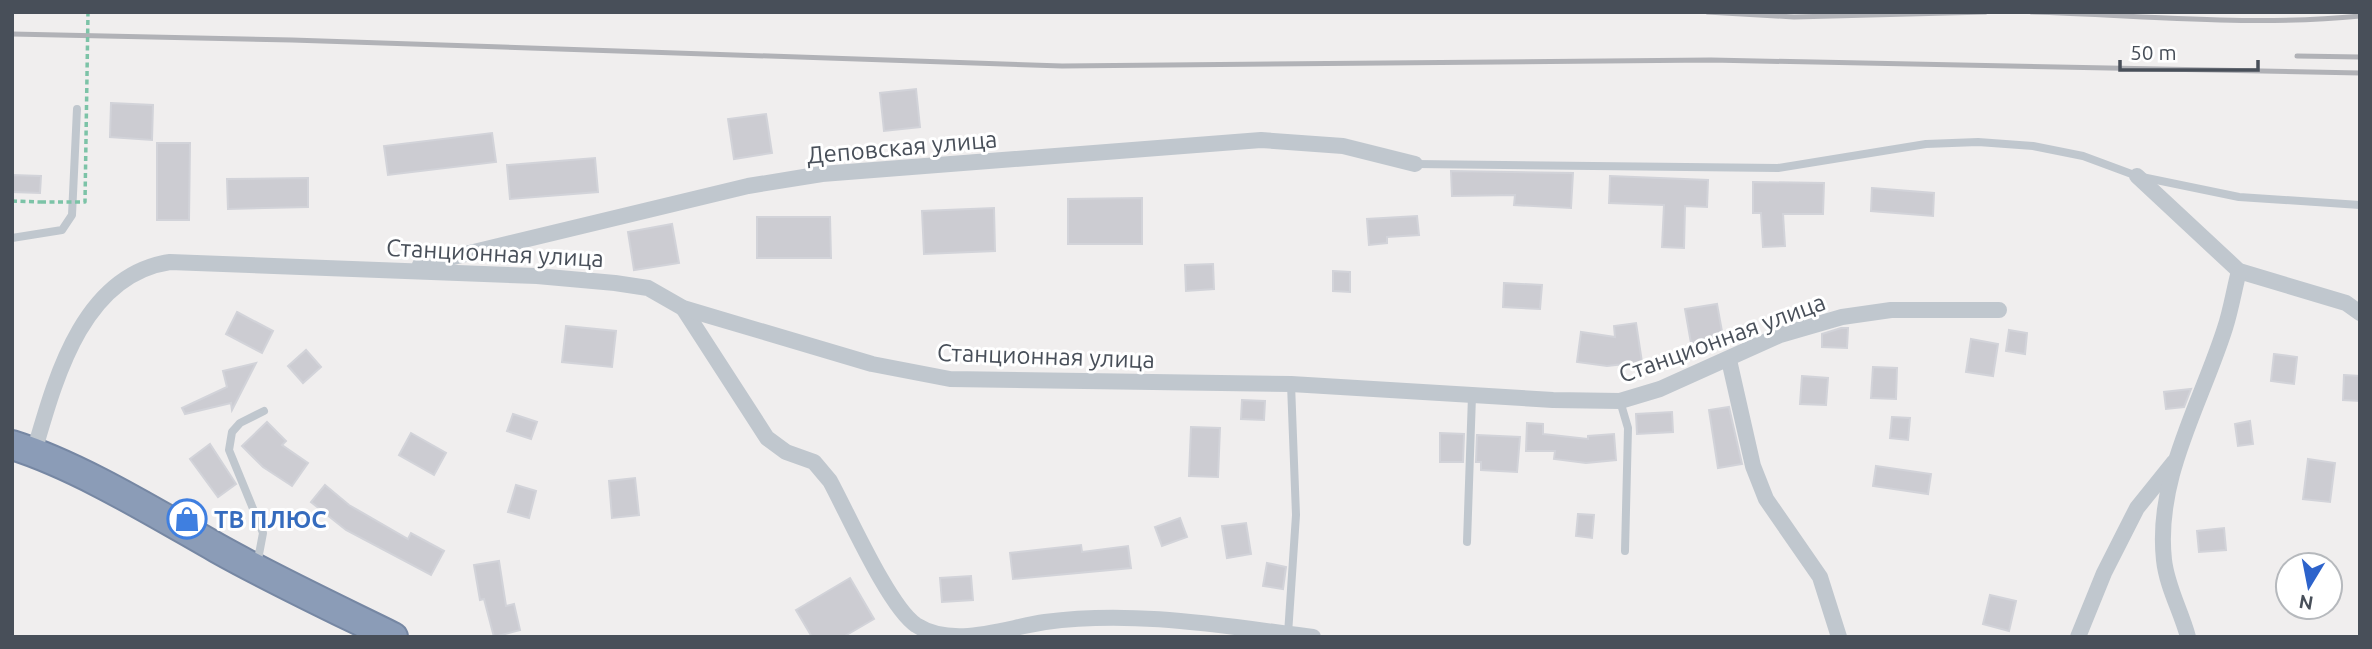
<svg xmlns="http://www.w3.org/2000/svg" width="2372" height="649" font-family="Ubuntu,sans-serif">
	<rect width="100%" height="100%" fill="#f0eeee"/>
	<g fill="#ccccd2" stroke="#d2d3d9" stroke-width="2">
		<polygon points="916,89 920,127 884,131 880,93"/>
		<polygon points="111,103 153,105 152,140 110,137"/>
		<polygon points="766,114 772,153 734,159 728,119"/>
		<polygon points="492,133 496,162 388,175 384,146"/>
		<polygon points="157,143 190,143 189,220 157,220"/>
		<polygon points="595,158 598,192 510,199 507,165"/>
		<polygon points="1451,171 1573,173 1571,208 1514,205 1515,195 1452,196"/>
		<polygon points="12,175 41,176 40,193 12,192"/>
		<polygon points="1610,176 1708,180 1707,207 1685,206 1684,248 1662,247 1664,205 1609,203"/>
		<polygon points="308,178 308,207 228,209 227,179"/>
		<polygon points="1753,182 1824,183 1823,214 1783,214 1785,246 1763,247 1761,213 1753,213"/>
		<polygon points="1872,188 1934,193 1933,216 1871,211"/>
		<polygon points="1142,198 1142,244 1068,244 1068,199"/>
		<polygon points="994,208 995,251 924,254 922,211"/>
		<polygon points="1417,216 1419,235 1387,237 1387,243 1369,245 1367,219"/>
		<polygon points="757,217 830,217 831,258 757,258"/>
		<polygon points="672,224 679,263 634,270 628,232"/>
		<polygon points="1213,264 1214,289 1186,291 1185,265"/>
		<polygon points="1333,271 1350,272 1350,292 1333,291"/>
		<polygon points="1504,283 1542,285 1540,309 1503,307"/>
		<polygon points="1717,304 1723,337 1691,343 1685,309"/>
		<polygon points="237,312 273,331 262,353 226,334"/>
		<polygon points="1636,323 1642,362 1607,366 1577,362 1581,332 1615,337 1614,326"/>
		<polygon points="566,326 616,331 612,367 562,362"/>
		<polygon points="1841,328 1848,328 1847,348 1822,347 1822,334"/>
		<polygon points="2009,330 2027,333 2025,354 2006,351"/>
		<polygon points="1971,339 1998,344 1993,376 1966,372"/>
		<polygon points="306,350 321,367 303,383 288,366"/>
		<polygon points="2274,354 2297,357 2294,384 2271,381"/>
		<polygon points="256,363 232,410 231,403 185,414 182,408 227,387 223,371"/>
		<polygon points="1873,367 1897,368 1896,399 1871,398"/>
		<polygon points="2344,375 2360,376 2360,401 2343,400"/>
		<polygon points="1802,376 1828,378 1826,405 1800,404"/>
		<polygon points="2191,389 2184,407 2166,409 2164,392"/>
		<polygon points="1242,400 1265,401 1264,420 1241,419"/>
		<polygon points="1729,407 1742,464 1718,468 1709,410"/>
		<polygon points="1672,412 1673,432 1637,434 1636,414"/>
		<polygon points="513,414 537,422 531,439 507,431"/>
		<polygon points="1892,417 1910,418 1908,440 1890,438"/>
		<polygon points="2250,421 2253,444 2238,446 2235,424"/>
		<polygon points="267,422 286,441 282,445 308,463 292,486 263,467 242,446"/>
		<polygon points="1527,423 1543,424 1543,434 1588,439 1588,436 1614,434 1616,460 1586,463 1554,459 1555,451 1526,451"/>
		<polygon points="1191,427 1220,428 1218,477 1189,476"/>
		<polygon points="411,433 446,453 434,475 399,455"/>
		<polygon points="1440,433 1464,434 1463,462 1440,462"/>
		<polygon points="1477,435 1520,437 1517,472 1481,470 1481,462 1476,462"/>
		<polygon points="210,444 236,484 218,497 190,459"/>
		<polygon points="2308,459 2335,463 2330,502 2303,499"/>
		<polygon points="1876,466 1931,474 1928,494 1873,486"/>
		<polygon points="635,478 639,515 612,518 609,481"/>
		<polygon points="325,485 349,505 408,539 411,533 444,551 431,575 346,530 311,502"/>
		<polygon points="516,485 536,491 529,518 508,512"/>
		<polygon points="1578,514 1594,515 1592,538 1576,536"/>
		<polygon points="1180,518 1187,537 1162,546 1155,527"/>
		<polygon points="1246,523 1251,554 1227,558 1222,526"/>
		<polygon points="2224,528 2226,550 2199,552 2197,531"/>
		<polygon points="1081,545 1082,552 1128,546 1131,568 1013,579 1010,553"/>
		<polygon points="499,561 506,606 514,604 520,630 494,637 484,599 480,600 474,565"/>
		<polygon points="1267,563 1286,567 1283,589 1263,586"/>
		<polygon points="971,576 973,600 942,602 940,578"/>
		<polygon points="850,578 874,619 843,637 812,637 796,610"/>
		<polygon points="1990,595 2016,601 2009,631 1983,624"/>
	</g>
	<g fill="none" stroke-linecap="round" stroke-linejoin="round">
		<g stroke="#7687a3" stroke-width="32">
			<path id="highway" d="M12,445C79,466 155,513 217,548C274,580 334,608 393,637"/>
		</g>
		<polyline stroke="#7cc3a7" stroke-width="3.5" stroke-dasharray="5 3.5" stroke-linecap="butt" points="12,201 41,202"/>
		<g stroke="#c0c7ce" stroke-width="8">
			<polyline points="1415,164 1778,168 1926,144 1978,142 2033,146 2083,156 2137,176 2239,197 2360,205"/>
			<polyline points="12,238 62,230 72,215 77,109"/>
			<polyline points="1620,401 1628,428 1625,551"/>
			<polyline points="1467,542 1472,396"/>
			<polyline points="257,565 263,533 229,450 232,432 240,423 264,411"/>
			<polyline points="1288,634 1296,515 1291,384"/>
		</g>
		<g stroke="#c0c7ce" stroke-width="16">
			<polyline points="2137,176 2239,271 2346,303 2360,313"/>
			<polyline points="420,265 748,186 822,174 1261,140 1343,146 1415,164"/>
			<path d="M683,308L767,438L786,452L814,462L830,481C848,514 889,607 916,625C954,649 1004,628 1045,622C1135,610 1224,626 1313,637"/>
			<polyline points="1729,360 1753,466 1766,499 1820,577 1839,637"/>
			<path d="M34,452C55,380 82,275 170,262L537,276L615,283L648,288L683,308L872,364L950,379L1291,384L1553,400L1620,401L1660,389L1780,335L1842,317L1891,310H1999"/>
			<polyline points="2078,637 2104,573 2137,508 2174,462"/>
			<path d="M2188,637C2181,611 2167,587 2164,560C2155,478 2201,404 2225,328C2231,310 2234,290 2239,271"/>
		</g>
		<use href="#highway" stroke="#8b9cb7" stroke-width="28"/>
		<g stroke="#b1b2b7" stroke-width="5">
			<polyline points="1707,12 1794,17 1986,12"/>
			<path d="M2031,12C2141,15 2250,27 2360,16"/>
			<polyline points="12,34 292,40 1062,66 1711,60 2360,73"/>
			<polyline points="2297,56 2360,57"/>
		</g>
		<polyline stroke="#7cc3a7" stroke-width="3.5" stroke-dasharray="5 3.5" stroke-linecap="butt" points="41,202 85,202 88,12"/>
	</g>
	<defs>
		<g id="shop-ring" transform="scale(2.0125)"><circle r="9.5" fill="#fff" stroke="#3f7fe0" stroke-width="1.5"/><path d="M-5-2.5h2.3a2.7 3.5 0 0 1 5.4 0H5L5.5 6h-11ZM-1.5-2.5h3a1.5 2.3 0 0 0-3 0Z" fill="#3f7fe0"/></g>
	</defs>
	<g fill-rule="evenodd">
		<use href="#shop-ring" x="187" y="519"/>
	</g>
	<g text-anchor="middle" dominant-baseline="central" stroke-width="6" stroke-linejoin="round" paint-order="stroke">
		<g font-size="24" fill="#484f59" stroke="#fff">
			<text transform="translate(902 147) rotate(-5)">Деповская улица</text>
			<text transform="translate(495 253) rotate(3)">Станционная улица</text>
			<text transform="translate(1722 338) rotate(-20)">Станционная улица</text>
			<text transform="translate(1046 356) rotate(2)">Станционная улица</text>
		</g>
		<g font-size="24" font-weight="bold" fill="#366cbe" stroke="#fff" text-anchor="start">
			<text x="214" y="519">ТВ ПЛЮС</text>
		</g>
	</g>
	<rect width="2372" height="649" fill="none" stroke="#484f59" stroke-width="28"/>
	<g transform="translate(2309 586) rotate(190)"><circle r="33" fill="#ffffff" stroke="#b6b9bd" stroke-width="2"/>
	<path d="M0-5L12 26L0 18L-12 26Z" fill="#2d63cb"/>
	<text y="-10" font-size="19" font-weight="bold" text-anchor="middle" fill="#484f59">N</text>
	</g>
	<path d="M2120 60v10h138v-10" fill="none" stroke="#484f59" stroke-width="3.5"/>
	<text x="2130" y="60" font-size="21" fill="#484f59" stroke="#ffffff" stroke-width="5" paint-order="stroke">50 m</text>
</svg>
